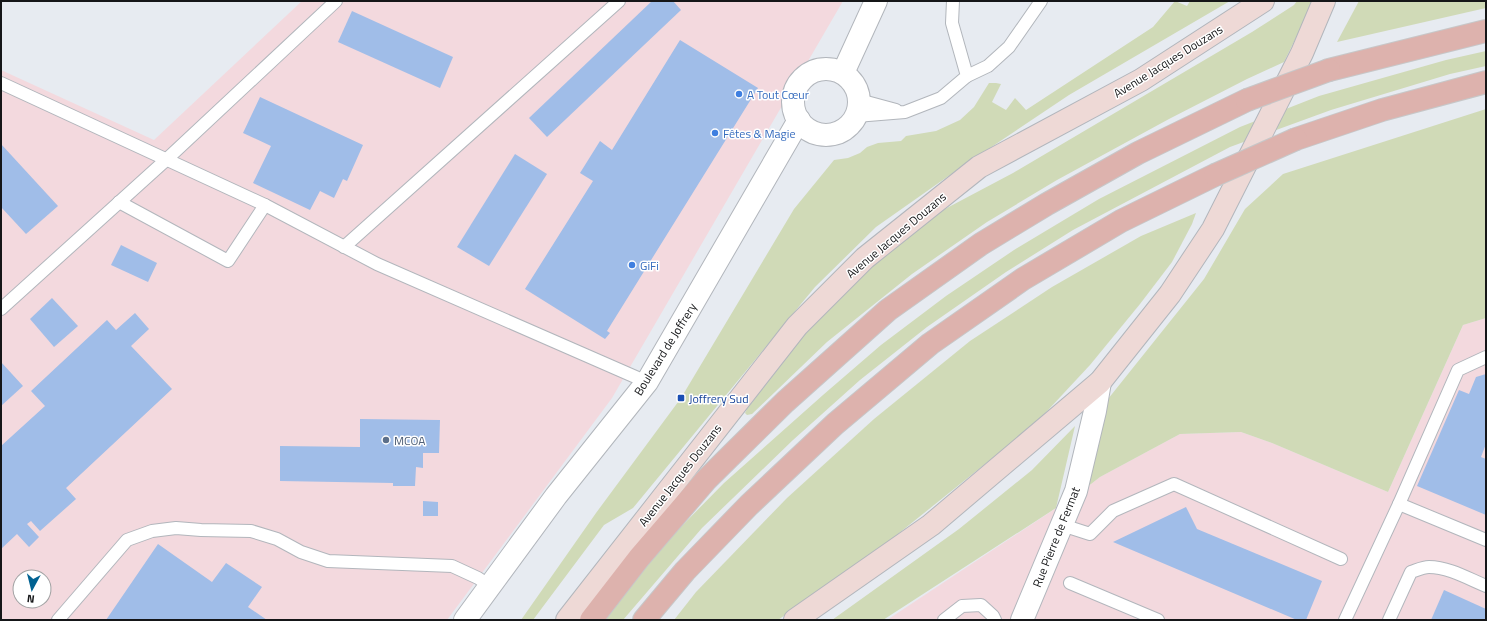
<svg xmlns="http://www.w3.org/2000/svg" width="1487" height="621" font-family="'Titillium Web',sans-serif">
	<rect width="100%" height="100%" fill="#e7ebf1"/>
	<g fill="#f3d9de" fill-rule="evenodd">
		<path d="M302,1H843L612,398L447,620H1V70L154,140ZM20,577H44V601H20Z"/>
		<polygon points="1486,318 1486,620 887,620 1082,491 1100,477 1180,434 1241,432 1272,443 1388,492 1463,325"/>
	</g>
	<g fill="#d0dab7">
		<polygon points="1175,1 1187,6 1190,1 1230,1 1069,95 957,170 876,227 815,287 633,508 604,525 533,620 521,620 596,513 681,398 794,209 834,160 848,158 860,153 867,147 878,143 901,141 906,136 936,131 960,120 974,107 989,83 996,83 1001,84 992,102 1006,110 1015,98 1026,110 1153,27"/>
		<polygon points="1297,1 1314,1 1284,62 1247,79 1169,119 1057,180 987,222 912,274 827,342 752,414 747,415 745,413 747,409 813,324 877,261 945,209 1013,173 1252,32 1294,5"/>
		<polygon points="1359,1 1486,1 1486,8 1337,42"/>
		<polygon points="1486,51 1486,66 1450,74 1331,110 1230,147 1073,230 1006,272 927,327 860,380 793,440 702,528 623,620 602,620 670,538 724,483 823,395 881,345 946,296 1014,250 1099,199 1240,127 1319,96 1446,60"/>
		<polygon points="1486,109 1486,318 1463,325 1388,492 1272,443 1241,432 1180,434 1100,477 1082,491 1108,399 1204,279 1245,209 1283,174"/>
		<polygon points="1196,213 1192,224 1172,262 1140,304 1090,365 1036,423 888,542 778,620 674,620 696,592 787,498 874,419 970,341 1052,287 1141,236"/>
		<polygon points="1075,426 1056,508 883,620 832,620 959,529 1032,470"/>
	</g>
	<g fill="#a0bde8">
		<polygon points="652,1 673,1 681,10 547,137 529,118"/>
		<polygon points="352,11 453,57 440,88 338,42"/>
		<polygon points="680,40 758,88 607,331 610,333 605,339 525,289 593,181 580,173 600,141 612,150"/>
		<polygon points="260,97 363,145 347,181 343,179 334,198 320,191 310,210 253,183 271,146 243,133"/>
		<polygon points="1,144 58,206 26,234 1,207"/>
		<polygon points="515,154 547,174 489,266 457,247"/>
		<polygon points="121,245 157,263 148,282 111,265"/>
		<polygon points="52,298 78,326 54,347 30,319"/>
		<polygon points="135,313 149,329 131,346 172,389 66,488 76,499 40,531 31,521 27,524 39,537 29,547 17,534 1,549 1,446 45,406 31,391 107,320 116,330"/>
		<polygon points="1,362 23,386 1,406"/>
		<polygon points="1486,374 1486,444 1481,457 1486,459 1486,515 1417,486 1459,390 1469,394 1476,377"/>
		<polygon points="360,419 440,420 439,453 423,453 423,468 416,467 415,486 393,486 393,483 280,481 280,446 360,447"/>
		<polygon points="423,501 438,502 438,516 423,516"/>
		<polygon points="1186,507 1197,529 1322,581 1306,620 1297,620 1113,542"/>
		<polygon points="158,544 212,582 226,563 262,587 248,607 267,620 106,620"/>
		<polygon points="1444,590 1486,609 1486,620 1431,620"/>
	</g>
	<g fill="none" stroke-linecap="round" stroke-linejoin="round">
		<g stroke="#b2b6bc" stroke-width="14">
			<g id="lane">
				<polyline points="967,76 988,66 1009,47 1041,1"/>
				<polyline points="1,83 265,205 377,264 647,382"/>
				<polyline points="859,100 896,110"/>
				<polyline points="856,116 905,112 941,98 967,76 952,23 953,1"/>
				<polyline points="119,202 228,261 265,205"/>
				<polyline points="344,247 619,1"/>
				<polyline points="1,309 167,159 336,1"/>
				<polyline points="1399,504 1486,540"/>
				<polyline points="1062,525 1090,534 1113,511 1174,484 1341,559"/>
				<polyline points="1070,583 1158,620"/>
				<polyline points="58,620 127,540 152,531 176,528 201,530 251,531 277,539 301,552 328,561 452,566 478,578 490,586"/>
				<polyline points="944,620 962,606 981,605 993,616 995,620"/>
				<polyline points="1345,620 1399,504 1458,370 1486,357"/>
				<path d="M1389,620L1411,572C1417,570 1423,567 1429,567C1449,567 1469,579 1486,586"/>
			</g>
		</g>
		<g stroke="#b2b6bc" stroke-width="24">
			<g id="street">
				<circle cx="826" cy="102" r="33"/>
				<polyline points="843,73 876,1"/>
				<polyline points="465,620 556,496 647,382 799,120"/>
				<polyline points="1022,620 1076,491 1095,411 1100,382"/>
			</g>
		</g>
		<g stroke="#b2b6bc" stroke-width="24">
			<g id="secondary">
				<polyline points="567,620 797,326 865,258 979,167 1141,80 1263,1"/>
				<polyline points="795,620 931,525 1100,382 1170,294 1213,229 1302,53 1324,1"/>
			</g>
		</g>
		<g stroke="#c7c7c8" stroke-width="24">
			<g id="primary">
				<polyline points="1329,70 1486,31"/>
				<polyline points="1296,139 1382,110 1486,82"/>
				<polyline points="591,620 639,558 706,480 785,402 888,310 981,244 1047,204 1138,153 1247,100"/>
				<polyline points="644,620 685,571 749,505 835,424 930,344 1023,279 1121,221 1215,175"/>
			</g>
		</g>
		<use href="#lane" stroke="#fff" stroke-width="12"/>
		<use href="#street" stroke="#fff" stroke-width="22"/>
		<use href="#secondary" stroke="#eed9d6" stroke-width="22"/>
		<use href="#primary" stroke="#ddb2ad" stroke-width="22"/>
		<g stroke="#c7c7c8" stroke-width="24" stroke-linecap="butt">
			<g id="primary-bridge">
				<polyline points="1247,100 1329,70"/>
				<polyline points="1215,175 1296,139"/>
			</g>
		</g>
		<use href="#primary-bridge" stroke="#ddb2ad" stroke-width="22"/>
	</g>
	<g fill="#3f7fe0" stroke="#fff" stroke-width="1.5">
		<circle cx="739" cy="94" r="4"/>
		<circle cx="715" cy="133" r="4"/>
		<circle cx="632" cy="265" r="4"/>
	</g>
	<rect fill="#1a4fb4" stroke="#fff" stroke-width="1.5" x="677" y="394" width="8" height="8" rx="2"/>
	<circle fill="#5c6f8a" stroke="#fff" stroke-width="1.5" cx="386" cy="440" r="4"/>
	<g text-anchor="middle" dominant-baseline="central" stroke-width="3" stroke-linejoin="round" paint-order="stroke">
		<g font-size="12" fill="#151618" stroke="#fff">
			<text transform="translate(1168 61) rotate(-32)">Avenue Jacques Douzans</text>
			<text transform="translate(896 235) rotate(-40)">Avenue Jacques Douzans</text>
			<text transform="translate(665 349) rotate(-58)">Boulevard de Joffrery</text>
			<text transform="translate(680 475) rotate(-52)">Avenue Jacques Douzans</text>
			<text transform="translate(1056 537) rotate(-68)">Rue Pierre de Fermat</text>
		</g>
		<g font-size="12" fill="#366cbe" stroke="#fff" text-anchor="start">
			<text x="747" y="94">A Tout Cœur</text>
			<text x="723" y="133">Fêtes &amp; Magie</text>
			<text x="640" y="265">GiFi</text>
		</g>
		<g font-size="12" fill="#164399" stroke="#fff" text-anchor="start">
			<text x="689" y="398">Joffrery Sud</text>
		</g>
		<g font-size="12" fill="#4e5e75" stroke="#fff" text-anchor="start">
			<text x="394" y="440">MCOA</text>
		</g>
	</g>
	<rect width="1487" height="621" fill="none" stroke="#151618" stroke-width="4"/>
	<g transform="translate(32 589) rotate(187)"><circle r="19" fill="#ffffff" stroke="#a1a2a3"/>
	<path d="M0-3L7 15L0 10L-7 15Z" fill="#016292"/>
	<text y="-6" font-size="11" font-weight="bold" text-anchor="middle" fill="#151618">N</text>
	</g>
</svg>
